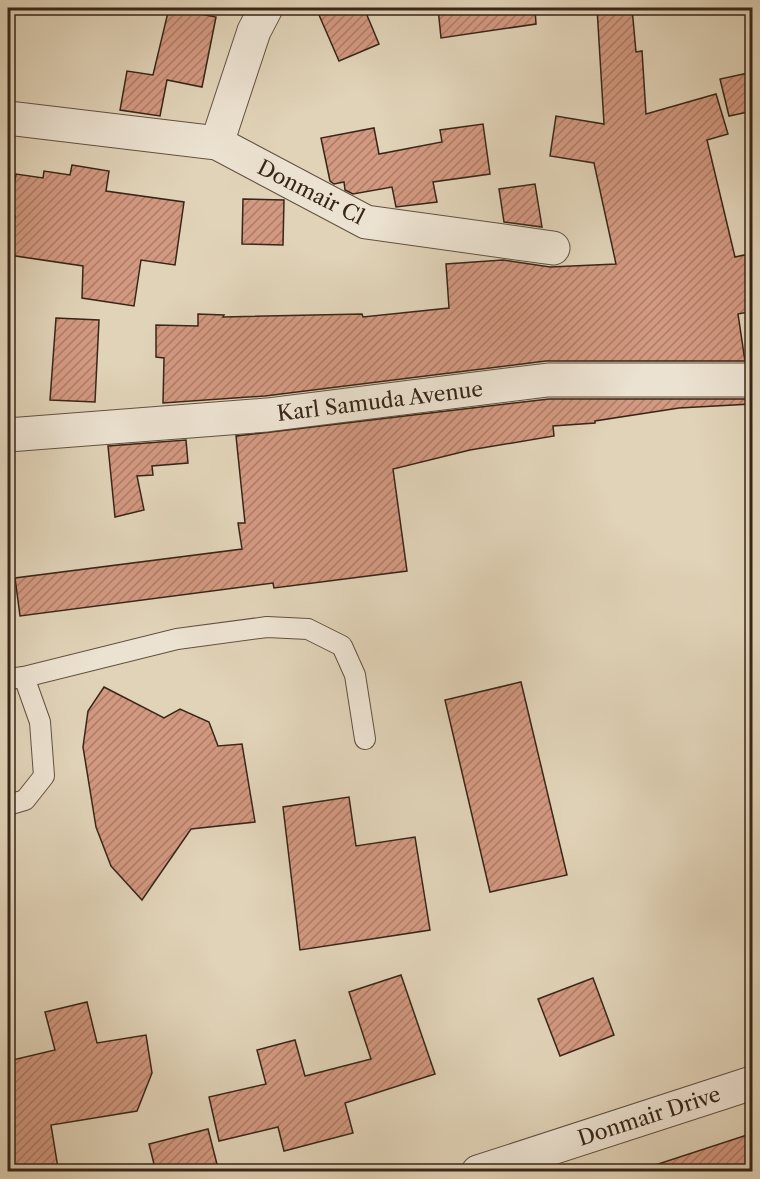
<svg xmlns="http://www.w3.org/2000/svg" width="760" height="1179" font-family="'Libre Caslon Text',serif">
	<defs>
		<pattern id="building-hatch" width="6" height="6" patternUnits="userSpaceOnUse" patternTransform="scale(1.5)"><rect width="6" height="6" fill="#d39880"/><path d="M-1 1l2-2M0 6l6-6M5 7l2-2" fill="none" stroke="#ac7c68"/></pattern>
	</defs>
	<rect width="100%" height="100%" fill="#e1d3b8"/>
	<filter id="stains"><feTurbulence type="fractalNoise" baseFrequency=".00333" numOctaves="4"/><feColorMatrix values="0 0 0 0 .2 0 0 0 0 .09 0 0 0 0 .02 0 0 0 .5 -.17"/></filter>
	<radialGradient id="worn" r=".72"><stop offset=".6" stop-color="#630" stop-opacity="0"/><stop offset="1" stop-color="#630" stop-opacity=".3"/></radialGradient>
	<g fill="url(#building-hatch)" stroke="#382618" stroke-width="1.5">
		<polygon points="169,8 216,17 202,87 167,80 160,116 120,110 127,71 153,75"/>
		<polygon points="316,8 364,8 379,44 339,61"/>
		<polygon points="438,8 535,8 536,24 441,38"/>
		<polygon points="597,8 632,8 636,52 642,51 646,114 716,94 728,134 707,140 735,257 753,253 753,311 738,314 745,361 546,361 265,396 163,403 164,358 156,357 156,325 198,326 198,314 224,315 223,317 362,314 363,317 449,308 446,264 503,260 550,267 616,264 594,163 550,156 556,116 604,124"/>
		<polygon points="753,72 753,111 729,116 720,79"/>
		<polygon points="483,124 490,174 433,182 437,202 396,207 392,187 353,194 345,190 344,182 334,184 330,181 321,138 374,128 379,154 442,142 440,130"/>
		<polygon points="72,165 109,171 106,191 184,202 175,265 141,260 134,306 82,298 83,266 9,255 15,216 9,215 16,174 43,178 44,171 70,175"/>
		<polygon points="535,184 542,227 504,222 499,189"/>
		<polygon points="243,199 284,200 283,245 242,244"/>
		<polygon points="56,318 99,320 95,402 50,400"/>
		<polygon points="549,399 750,399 751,404 679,408 595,421 595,423 553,426 554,436 470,450 393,469 407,571 274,588 273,583 20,616 15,578 242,549 238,523 245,523 236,436"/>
		<polygon points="186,440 188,463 152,466 153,475 137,476 144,510 115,517 108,446"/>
		<polygon points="521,682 567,875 490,892 445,700"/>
		<polygon points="104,687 164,718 180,709 209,722 218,746 242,744 255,822 191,829 142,900 111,866 96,827 83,747 88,711"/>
		<polygon points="349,797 356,846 415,837 430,930 300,950 283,807"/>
		<polygon points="401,975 435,1074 345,1103 353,1133 284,1151 278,1127 219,1141 209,1097 266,1084 257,1050 295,1040 305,1076 371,1059 349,992"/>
		<polygon points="593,978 614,1035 560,1056 538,999"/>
		<polygon points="87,1002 97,1043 146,1035 152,1073 137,1111 51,1125 58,1168 14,1172 8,1138 14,1137 8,1109 8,1061 55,1050 45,1012"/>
		<polygon points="208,1129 219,1172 156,1172 149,1144"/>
		<polygon points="753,1133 753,1172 650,1172 649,1167"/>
	</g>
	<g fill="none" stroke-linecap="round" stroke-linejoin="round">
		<g stroke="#625140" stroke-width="22">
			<g id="lane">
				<polyline points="24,677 177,639 267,627 308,629 342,646 355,675 365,739"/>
				<polyline points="8,679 24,677 40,722 44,776 25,800 8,805"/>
			</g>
		</g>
		<g stroke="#625140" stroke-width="35">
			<g id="street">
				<polyline points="8,118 217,143 366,222 553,248"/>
				<polyline points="217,143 254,31 266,8"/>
				<polyline points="8,435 267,415 548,380 752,380"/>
				<polyline points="478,1172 752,1083"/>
			</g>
		</g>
		<use href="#lane" stroke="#ece2d1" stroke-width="20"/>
		<use href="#street" stroke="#ece2d1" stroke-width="33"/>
	</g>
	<g text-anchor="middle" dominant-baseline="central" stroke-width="6" stroke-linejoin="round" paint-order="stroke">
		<g font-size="21" fill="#382618" stroke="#ece2d1">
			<text transform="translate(311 192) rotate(27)">Donmair Cl</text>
			<text transform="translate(380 401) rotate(-7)">Karl Samuda Avenue</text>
			<text transform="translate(649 1116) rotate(-18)">Donmair Drive</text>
		</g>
	</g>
	<rect width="760" height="1179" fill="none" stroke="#e1d3b8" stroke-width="30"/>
	<rect x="9" y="9" width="742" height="1161" fill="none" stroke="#382618" stroke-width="3"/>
	<rect x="15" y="15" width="730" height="1149" fill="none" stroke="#382618" stroke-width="1.5"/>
	<rect width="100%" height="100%" filter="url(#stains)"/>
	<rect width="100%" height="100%" fill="url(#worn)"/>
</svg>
